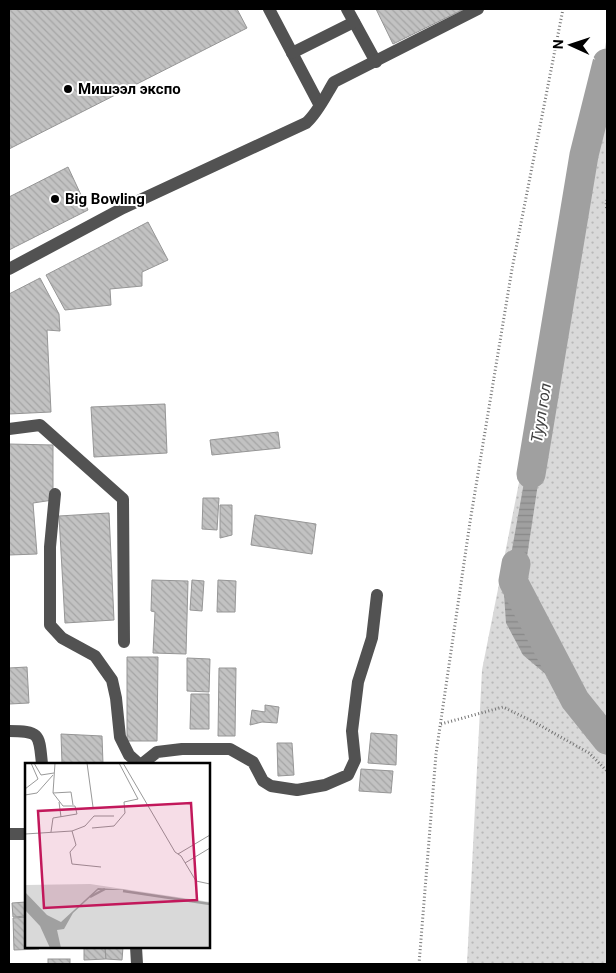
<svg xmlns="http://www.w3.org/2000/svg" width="616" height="973" font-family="Roboto,sans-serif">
	<defs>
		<pattern id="grass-dots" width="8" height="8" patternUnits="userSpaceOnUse" patternTransform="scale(1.25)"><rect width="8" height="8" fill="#d9d9d9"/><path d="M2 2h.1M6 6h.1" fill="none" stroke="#b8b8b8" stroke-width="1.8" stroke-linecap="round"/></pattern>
		<pattern id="water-rules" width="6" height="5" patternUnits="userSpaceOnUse" patternTransform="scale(1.25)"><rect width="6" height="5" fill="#a0a0a0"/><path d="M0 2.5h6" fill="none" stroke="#888"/></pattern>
		<pattern id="building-back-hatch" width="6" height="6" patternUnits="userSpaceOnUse" patternTransform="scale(1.25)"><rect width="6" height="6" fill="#c2c2c2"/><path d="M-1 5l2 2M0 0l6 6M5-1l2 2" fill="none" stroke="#a5a5a5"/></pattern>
	</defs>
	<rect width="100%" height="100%" fill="#fff"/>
	<polygon fill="url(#grass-dots)" points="607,37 607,964 467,964 482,670"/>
	<polygon fill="url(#water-rules)" points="533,432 545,437 525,570 523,619 575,680 607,724 607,756 568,708 548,676 523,655 506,623 504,594"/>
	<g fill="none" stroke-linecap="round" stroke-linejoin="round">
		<g stroke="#a0a0a0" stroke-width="29">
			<polyline points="531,474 584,155 607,63"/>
			<polyline points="516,564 513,581 575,700 607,740"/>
		</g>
	</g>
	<g fill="url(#building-back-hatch)" stroke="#969696">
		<polygon points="9,9 237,9 247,28 9,149"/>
		<polygon points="376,9 464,9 393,44"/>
		<polygon points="68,167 88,210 9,250 9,197"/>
		<polygon points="148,222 168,260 142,272 142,286 110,289 111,305 65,310 46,275"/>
		<polygon points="40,278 59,314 60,331 47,330 51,412 9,414 9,294"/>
		<polygon points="165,404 167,453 94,457 91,407"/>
		<polygon points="278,432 280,448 212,455 210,440"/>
		<polygon points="9,444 53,445 53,500 33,503 37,554 9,555"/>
		<polygon points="203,498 219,498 217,530 202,529"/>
		<polygon points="220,505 232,505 232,535 220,538"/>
		<polygon points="109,513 114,620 65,623 59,516"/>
		<polygon points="255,515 316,524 312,554 251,545"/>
		<polygon points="152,580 188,581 186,654 153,653 155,612 151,611"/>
		<polygon points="192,580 204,581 202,611 190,610"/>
		<polygon points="218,580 236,581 235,612 217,612"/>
		<polygon points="127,657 158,657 157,741 127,741"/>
		<polygon points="187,658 210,659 209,692 187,691"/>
		<polygon points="27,667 29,703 9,704 9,668"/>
		<polygon points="219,668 236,668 235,736 218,736"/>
		<polygon points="191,694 209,694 209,729 190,729"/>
		<polygon points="265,705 279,707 277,723 262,722 250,725 252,710 265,712"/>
		<polygon points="371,733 397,735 396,765 368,763"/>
		<polygon points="61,734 102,736 103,764 62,764"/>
		<polygon points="277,743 292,743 294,775 278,776"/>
		<polygon points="361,769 393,771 391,793 359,791"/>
		<polygon points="26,902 26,916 13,917 12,903"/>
		<polygon points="26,917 26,947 39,947 39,949 14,950 13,918"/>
		<polygon points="84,947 105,947 106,959 84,960"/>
		<polygon points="105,947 123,947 122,960 106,959"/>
		<rect x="48" y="959" width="22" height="5"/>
	</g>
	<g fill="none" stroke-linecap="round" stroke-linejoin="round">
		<g stroke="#747474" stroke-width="3" stroke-dasharray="1 2.5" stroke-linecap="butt">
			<polyline points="607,200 606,205 607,210"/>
			<polyline points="441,724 503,707 534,722 589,753 607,771"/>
			<polyline points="419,964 436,754 470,522 512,269 563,9"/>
		</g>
		<g stroke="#525252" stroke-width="12">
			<polyline points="269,9 319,104"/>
			<polyline points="347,9 376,62"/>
			<polyline points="292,53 354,22"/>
			<path d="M9,269L123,208L306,123C317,114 326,95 334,82L478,9"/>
			<polyline points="9,429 40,425 123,499 124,642"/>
			<polyline points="55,494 50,547 50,625 62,638 95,656 112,680 116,698 120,737 129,755 139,764"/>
			<path d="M9,731C41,731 39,735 42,764"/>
			<polyline points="142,764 157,752 182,749 230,749 253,762 263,781 271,786 297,790 325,785 348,775 355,760 352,731 358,682 372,638 377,595"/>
			<polyline points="9,834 26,834"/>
			<polyline points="136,947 137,964"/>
		</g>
	</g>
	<g fill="#000" stroke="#fff" stroke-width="2">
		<circle cx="68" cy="89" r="5"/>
		<circle cx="55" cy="199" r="5"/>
	</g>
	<g text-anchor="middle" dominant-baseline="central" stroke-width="4" stroke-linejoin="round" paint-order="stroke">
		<g font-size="15" font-weight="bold" fill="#000" stroke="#fff" text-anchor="start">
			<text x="78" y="89">Мишээл экспо</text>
			<text x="65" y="199">Big Bowling</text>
		</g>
		<g font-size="16" font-style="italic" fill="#414141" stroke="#fff">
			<text transform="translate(541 413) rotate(-81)">Туул гол</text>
		</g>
	</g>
	<g transform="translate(25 763)">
		<rect width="185" height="185" fill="#fff"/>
		<path d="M65,121L185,139V185H0V122Z" fill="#d9d9d9"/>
		<path d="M73,125L103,127H73L48,150L39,166L32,167L36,185H25L15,163L0,147V129L22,152L36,159Z" fill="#a0a0a0"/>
		<path fill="none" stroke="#a0a0a0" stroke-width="2.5" d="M98,128L185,141M65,134L80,126"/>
		<path fill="none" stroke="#999" stroke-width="1" d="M9,0L16,12L29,10M62,0L68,44M98,0L150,89L156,93L171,118L185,121M0,26L13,16L6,0M28,30L46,29L48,42M0,32L12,30L28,12M34,39L36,54M67,65L89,63L100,50L99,39L113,36L94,0M47,68L60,63L69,53H89M26,69L28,55L52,51L50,43H38L28,30L30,0M0,71L47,68L51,82L45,89L47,101L76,104M153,91L185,72M160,100L185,85"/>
		<path fill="#c2185b" fill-opacity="0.15" stroke="#c2185b" stroke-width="2.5" d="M166,40L172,137L19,145L13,48Z"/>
		<rect width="185" height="185" fill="none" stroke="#000" stroke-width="2.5"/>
	</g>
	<rect width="616" height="973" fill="none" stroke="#000000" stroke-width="20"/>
	<g transform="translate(571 45) rotate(273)" stroke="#ffffff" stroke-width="4" paint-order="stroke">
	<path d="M0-4L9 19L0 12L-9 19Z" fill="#000000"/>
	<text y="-8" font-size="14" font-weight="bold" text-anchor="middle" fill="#000000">N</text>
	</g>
</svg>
